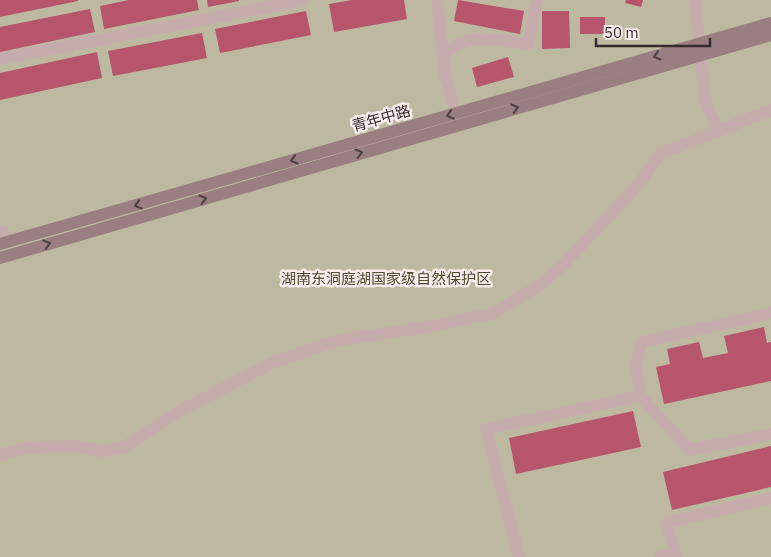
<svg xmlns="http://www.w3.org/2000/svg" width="771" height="557" font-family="'IBM Plex Sans','Noto Sans SC',sans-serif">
	<rect width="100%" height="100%" fill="#f0e0df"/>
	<rect fill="#bdb9a0" x="0" y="0" width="771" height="557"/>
	<g fill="#b7556c">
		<polygon points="0,0 78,0 78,1 0,17"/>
		<polygon points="129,0 197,0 199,10 104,29 100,6"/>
		<polygon points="207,0 239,0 239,1 208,7"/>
		<polygon points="352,0 404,0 407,19 334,32 329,4"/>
		<polygon points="458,0 524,11 520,34 454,21"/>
		<polygon points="626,0 643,0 641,7 625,3"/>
		<polygon points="90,9 95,32 0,52 0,27"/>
		<polygon points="306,11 311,35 220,53 215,29"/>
		<polygon points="542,11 569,11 570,48 542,49"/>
		<rect x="580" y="17" width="25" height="17"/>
		<polygon points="202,33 207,58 113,76 108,51"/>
		<polygon points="97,52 102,78 0,100 0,73"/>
		<polygon points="508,57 514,77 477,87 472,68"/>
		<polygon points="764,327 767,343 771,342 771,381 664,404 656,367 670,364 667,349 699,342 703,358 728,353 724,336"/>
		<polygon points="633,411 641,447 516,474 509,438"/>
		<polygon points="771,446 771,487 672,510 663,472"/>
	</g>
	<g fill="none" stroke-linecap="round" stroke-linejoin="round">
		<g stroke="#c6acad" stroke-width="12">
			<polyline points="437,0 445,76 453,103"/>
			<polyline points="695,0 705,100 718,130"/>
			<path d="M443,55C471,30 494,40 528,44L537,0"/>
			<polyline points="0,59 304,0"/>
			<polyline points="0,232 3,232 10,241"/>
			<polyline points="640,396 690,450 771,434"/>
			<polyline points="0,455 28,447 73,446 103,451 124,447 178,412 270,364 334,341 433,326 494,313 543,283 564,264 638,185 660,154 771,110"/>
			<polyline points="519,557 486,429 640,396 636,362 642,342 771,313"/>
			<polyline points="661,557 676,554 666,523 771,498"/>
		</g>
		<g stroke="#9a7e81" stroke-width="12">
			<polyline points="0,244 771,23"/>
			<polyline points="0,258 771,35"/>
		</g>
	</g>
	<defs><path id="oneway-chevron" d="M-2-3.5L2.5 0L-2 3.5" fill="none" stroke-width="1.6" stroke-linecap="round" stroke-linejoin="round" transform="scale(1.25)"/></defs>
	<g stroke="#4e3f41">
		<use href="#oneway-chevron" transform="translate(657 56) rotate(164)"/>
		<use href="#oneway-chevron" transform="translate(515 108) rotate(-16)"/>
		<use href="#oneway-chevron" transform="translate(450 115) rotate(164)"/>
		<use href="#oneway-chevron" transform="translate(359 153) rotate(-16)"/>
		<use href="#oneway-chevron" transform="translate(294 160) rotate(164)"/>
		<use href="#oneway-chevron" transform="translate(203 199) rotate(-16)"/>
		<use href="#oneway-chevron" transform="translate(138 205) rotate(164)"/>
		<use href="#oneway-chevron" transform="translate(47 244) rotate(-16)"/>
	</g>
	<g text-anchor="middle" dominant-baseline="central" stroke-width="5" stroke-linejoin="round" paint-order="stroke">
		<g font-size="15" fill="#352a2c" stroke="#f8ebeb">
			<text transform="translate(381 118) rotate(-16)">青年中路</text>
		</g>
		<g font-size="15" fill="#504d31" stroke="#f8ebeb">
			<text x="386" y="278">湖南东洞庭湖国家级自然保护区</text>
		</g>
	</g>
	<path d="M596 38v8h114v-8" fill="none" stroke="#352a2c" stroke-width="2.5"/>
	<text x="604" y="38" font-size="15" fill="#352a2c" stroke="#f8ebeb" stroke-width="4" paint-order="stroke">50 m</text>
</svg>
